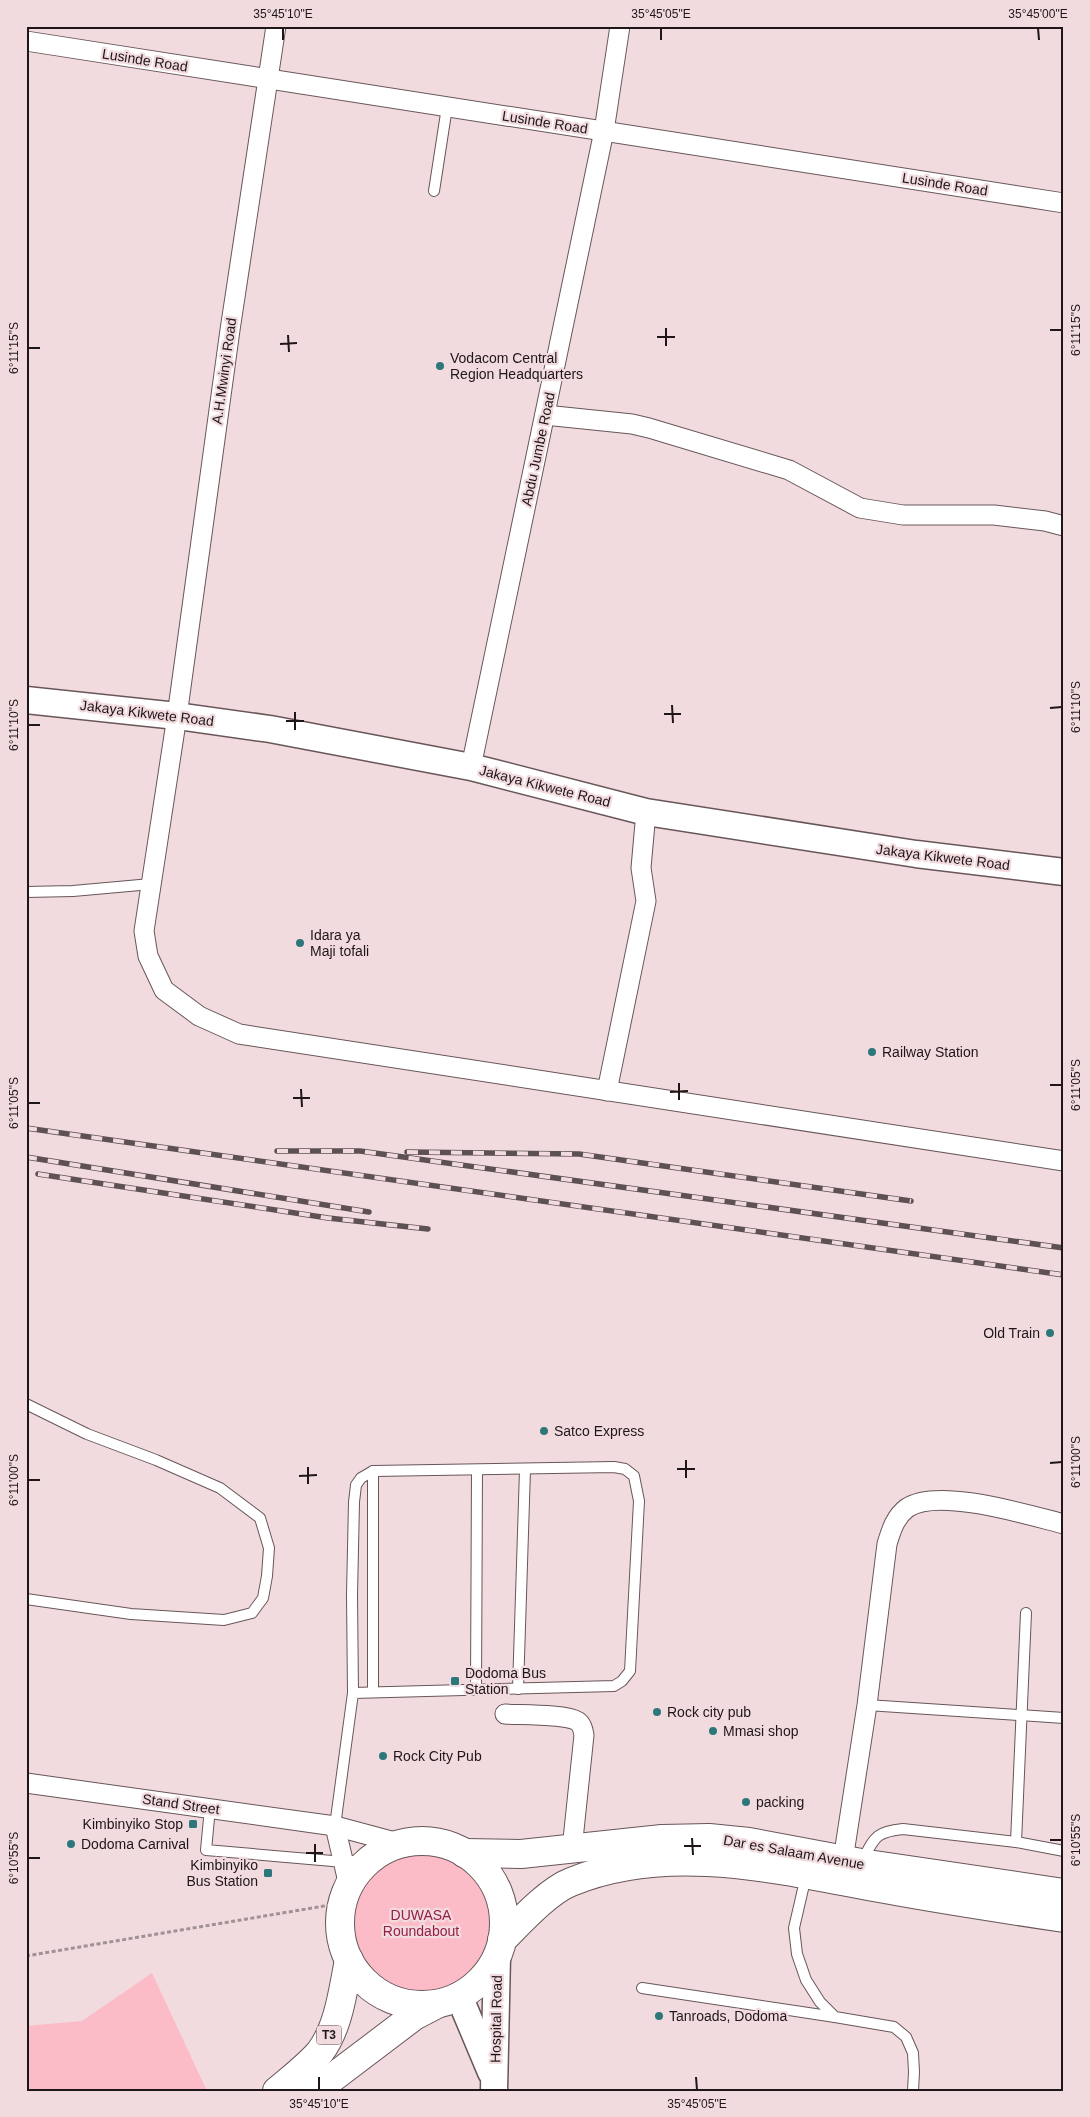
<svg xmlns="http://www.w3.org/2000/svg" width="1090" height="2117" font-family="Helvetica,sans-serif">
	<rect width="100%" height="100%" fill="#f2dbdf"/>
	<g fill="#fbbcc7">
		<circle cx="421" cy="1923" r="73"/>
		<polygon points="152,1973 207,2091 26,2091 26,2026 82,2021"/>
	</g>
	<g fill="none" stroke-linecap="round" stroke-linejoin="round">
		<g stroke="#685659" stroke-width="12">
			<g id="lane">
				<polyline points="434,191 447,107"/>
				<polyline points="26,892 73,891 151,884"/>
				<polyline points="26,1404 87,1434 156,1460 220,1488 260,1518 269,1548 267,1576 263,1598 252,1613 224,1620 131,1614 26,1599"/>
				<polyline points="373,1471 373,1692"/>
				<polyline points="518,1689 525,1470"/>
				<polyline points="476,1690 477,1470"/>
				<polyline points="867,1705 1064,1718"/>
				<polyline points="210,1808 206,1850 344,1862 371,1859"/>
				<polyline points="335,1826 353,1693 352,1595 354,1502 356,1485 361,1478 373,1471 614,1467 625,1469 634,1476 639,1501 630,1671 622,1681 614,1686 353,1693"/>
				<polyline points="1016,1842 1026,1613"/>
				<path d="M862,1861C875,1837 875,1832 903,1829L1016,1842L1064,1851"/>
				<polyline points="806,1876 794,1928 797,1954 806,1980 820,2002 835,2017 894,2027 906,2037 913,2053 914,2072 913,2091"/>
				<polyline points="642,1988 835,2017"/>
			</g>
		</g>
		<g stroke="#685659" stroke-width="21">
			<g id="street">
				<polyline points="276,26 230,330 177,716 144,931 148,956 164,990 199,1016 239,1034 1064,1161"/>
				<polyline points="26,41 1064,203"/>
				<polyline points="545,415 632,424 649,428 789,470 860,508 903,515 994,515 1045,521 1064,526"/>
				<polyline points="471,767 604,131 620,26"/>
				<polyline points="607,1091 646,901 641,868 646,812"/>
				<path d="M505,1714C520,1715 566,1714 577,1721C582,1724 583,1730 584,1735L572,1849"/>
				<polyline points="26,1783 335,1826 402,1844"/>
				<polyline points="335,1826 349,1886"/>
				<path d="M843,1860L867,1705L887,1544C891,1531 895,1517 907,1508C938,1487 1028,1515 1064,1524"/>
			</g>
		</g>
		<g stroke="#685659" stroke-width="29">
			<g id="secondary">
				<polyline points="26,700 177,716 270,729 471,767 646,812 916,854 1064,872"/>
				<polyline points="459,1996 491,2072"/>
				<polyline points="494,2091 497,1956"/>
			</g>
		</g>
		<g stroke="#685659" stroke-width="30">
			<g id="highway">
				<circle cx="422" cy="1923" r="82"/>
				<polyline points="464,1853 521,1854 662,1839 709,1838 749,1842 861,1863 1064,1893"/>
				<path d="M502,1940C520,1922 548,1891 571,1882C670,1841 784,1871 885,1889C944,1900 1004,1909 1064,1918"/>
				<path d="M277,2091C291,2079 308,2066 320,2052C339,2027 343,1990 349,1960"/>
				<polyline points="315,2091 414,2016 437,2004"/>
			</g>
		</g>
		<polyline stroke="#a29194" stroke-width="3" stroke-dasharray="4 2.5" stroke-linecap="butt" points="26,1956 342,1903"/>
		<use href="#lane" stroke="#fff" stroke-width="10"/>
		<use href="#street" stroke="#fff" stroke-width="19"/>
		<use href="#secondary" stroke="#fff" stroke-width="26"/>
		<use href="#highway" stroke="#fff" stroke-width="28"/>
		<g stroke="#5d5153" stroke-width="5.5">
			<g id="rail">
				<polyline points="26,1128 1064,1275"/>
				<polyline points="277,1151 360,1151 1064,1248"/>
				<polyline points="407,1152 579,1154 911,1201"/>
				<polyline points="26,1157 369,1212"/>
				<polyline points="38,1174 328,1218 428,1229"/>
			</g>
		</g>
		<use href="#rail" stroke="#f2dbdf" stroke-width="4" stroke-dasharray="11" stroke-linecap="butt"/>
	</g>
	<path fill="none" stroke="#1e1618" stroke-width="2" d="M283,28V40M661,28V40M1038,28L1039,40M666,328V346M1050,330H1062M288,335L289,352M657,337H675M280,344L297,343M28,348H40M672,705L673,723M1050,708L1062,707M295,712V730M664,714H681M286,721H304M28,725H40M679,1083V1100M1050,1085H1062M301,1089L302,1107M670,1092L688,1091M293,1098H310M28,1103H40M686,1460V1478M1050,1463L1062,1462M308,1467V1484M677,1469H695M299,1476L317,1475M28,1480H40M692,1838L693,1855M1050,1840H1062M315,1844V1862M684,1846H701M306,1853H323M28,1858H40M319,2077V2090M696,2077L697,2090"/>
	<g fill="#2d777a" stroke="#f2dbdf" stroke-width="2">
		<circle cx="440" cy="366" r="5"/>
		<circle cx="300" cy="943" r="5"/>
		<circle cx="872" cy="1052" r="5"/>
		<circle cx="1050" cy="1333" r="5"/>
		<circle cx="544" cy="1431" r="5"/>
		<rect x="450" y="1676" width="10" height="10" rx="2.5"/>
		<circle cx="657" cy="1712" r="5"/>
		<circle cx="713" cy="1731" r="5"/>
		<circle cx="383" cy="1756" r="5"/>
		<circle cx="746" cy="1802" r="5"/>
		<rect x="188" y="1819" width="10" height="10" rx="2.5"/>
		<circle cx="71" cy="1844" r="5"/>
		<rect x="263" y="1868" width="10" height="10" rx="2.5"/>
		<circle cx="659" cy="2016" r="5"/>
	</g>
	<g text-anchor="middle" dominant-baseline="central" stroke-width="4.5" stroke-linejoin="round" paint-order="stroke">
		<rect fill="#f2dbdf" stroke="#5e5154" stroke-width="1" x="316.5" y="2025.5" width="25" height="19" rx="4"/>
		<g font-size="12" font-weight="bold" fill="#1e1618">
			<text x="329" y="2035">T3</text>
		</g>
		<g font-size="14" fill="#1e1618" stroke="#f2dbdf">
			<text transform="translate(145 60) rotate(9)">Lusinde Road</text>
			<text transform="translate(545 122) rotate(9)">Lusinde Road</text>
			<text transform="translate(945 184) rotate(9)">Lusinde Road</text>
			<text transform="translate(224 371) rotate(-82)">A.H.Mwinyi Road</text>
			<text transform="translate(538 449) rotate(-78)">Abdu Jumbe Road</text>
			<text transform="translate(147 713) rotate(7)">Jakaya Kikwete Road</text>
			<text transform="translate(545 786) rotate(14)">Jakaya Kikwete Road</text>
			<text transform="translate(943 857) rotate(7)">Jakaya Kikwete Road</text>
			<text transform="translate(181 1804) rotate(8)">Stand Street</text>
			<text transform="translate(794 1852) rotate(10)">Dar es Salaam Avenue</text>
			<text transform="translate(496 2019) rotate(-89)">Hospital Road</text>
		</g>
		<g font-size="14" fill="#1e1618" stroke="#f2dbdf" text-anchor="start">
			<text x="450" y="358">Vodacom Central<tspan x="450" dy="16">Region Headquarters</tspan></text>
			<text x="310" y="935">Idara ya<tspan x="310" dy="16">Maji tofali</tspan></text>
			<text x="882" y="1052">Railway Station</text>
			<text x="1040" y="1333" text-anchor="end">Old Train</text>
			<text x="554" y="1431">Satco Express</text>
			<text x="465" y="1673">Dodoma Bus<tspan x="465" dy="16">Station</tspan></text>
			<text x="667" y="1712">Rock city pub</text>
			<text x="723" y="1731">Mmasi shop</text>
			<text x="393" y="1756">Rock City Pub</text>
			<text x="756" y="1802">packing</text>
			<text x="183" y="1824" text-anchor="end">Kimbinyiko Stop</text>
			<text x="81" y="1844">Dodoma Carnival</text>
			<text x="258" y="1865" text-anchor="end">Kimbinyiko<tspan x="258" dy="16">Bus Station</tspan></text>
			<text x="669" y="2016">Tanroads, Dodoma</text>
		</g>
		<g font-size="14" fill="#951f45" stroke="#f2dbdf">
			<text x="421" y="1915">DUWASA<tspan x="421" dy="16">Roundabout</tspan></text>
		</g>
	</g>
	<rect width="1090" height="2117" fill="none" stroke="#f2dbdf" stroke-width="55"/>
	<rect x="28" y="28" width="1034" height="2062" fill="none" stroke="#1e1618" stroke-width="2"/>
	<g font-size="12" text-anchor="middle" fill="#1e1618">
		<text x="283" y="18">35°45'10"E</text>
		<text x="661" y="18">35°45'05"E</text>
		<text x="1038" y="18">35°45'00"E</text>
		<text transform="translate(1076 330) rotate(-90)" y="4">6°11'15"S</text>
		<text transform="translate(14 348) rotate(-90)" y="4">6°11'15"S</text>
		<text transform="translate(1076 707) rotate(-90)" y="4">6°11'10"S</text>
		<text transform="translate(14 725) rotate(-90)" y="4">6°11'10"S</text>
		<text transform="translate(1076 1085) rotate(-90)" y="4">6°11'05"S</text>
		<text transform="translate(14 1103) rotate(-90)" y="4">6°11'05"S</text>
		<text transform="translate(1076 1462) rotate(-90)" y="4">6°11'00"S</text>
		<text transform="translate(14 1480) rotate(-90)" y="4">6°11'00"S</text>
		<text transform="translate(1076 1840) rotate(-90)" y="4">6°10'55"S</text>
		<text transform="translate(14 1858) rotate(-90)" y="4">6°10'55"S</text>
		<text x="319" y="2108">35°45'10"E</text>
		<text x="697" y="2108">35°45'05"E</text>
	</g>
</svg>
